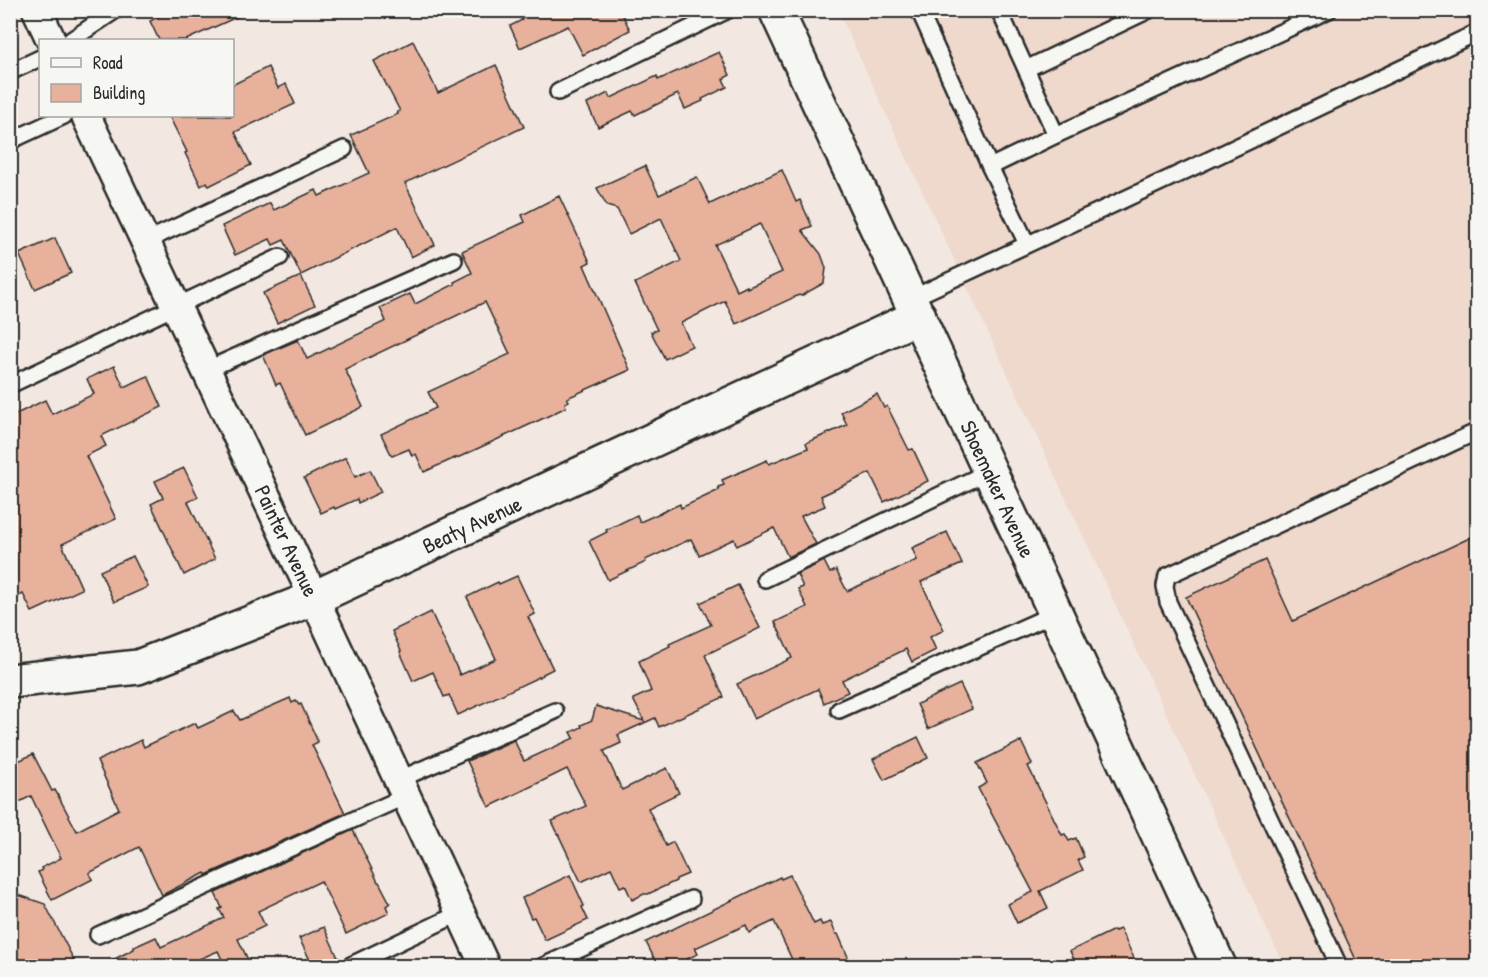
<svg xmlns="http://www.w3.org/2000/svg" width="1488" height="977" font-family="'Patrick Hand',sans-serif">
	<rect width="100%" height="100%" fill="#f3e8e1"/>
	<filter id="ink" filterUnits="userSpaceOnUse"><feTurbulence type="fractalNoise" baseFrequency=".0167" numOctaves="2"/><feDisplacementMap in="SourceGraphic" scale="12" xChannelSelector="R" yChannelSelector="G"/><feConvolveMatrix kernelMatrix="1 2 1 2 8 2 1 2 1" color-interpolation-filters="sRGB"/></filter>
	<g filter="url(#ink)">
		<polygon fill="#efd8cc" points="838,11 1477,11 1477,966 1284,966"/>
		<g fill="#e7b19c" stroke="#2b2b2b" stroke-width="1.5" fill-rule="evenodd">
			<polygon points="172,10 252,10 186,40 159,40 150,21"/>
			<polygon points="517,10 620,10 630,30 583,55 568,26 520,48 510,26 522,20"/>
			<polygon points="413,41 438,93 496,65 524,127 405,183 435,245 411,257 397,227 301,275 284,240 273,245 270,239 235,255 222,226 270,203 274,210 316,190 319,196 369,173 351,135 398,114 397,112 400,111 374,61"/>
			<polygon points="719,52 730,75 723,79 727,87 702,99 703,101 685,109 678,94 635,115 632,111 598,127 587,104 608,93 611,98 657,76 658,80"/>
			<polygon points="268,67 278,88 286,84 295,104 235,132 251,165 209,186 207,182 201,186 185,153 187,152 169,116 232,116 232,85"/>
			<path d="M645,166L659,195L697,177L710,204L782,170L796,202L800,200L812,226L802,230L821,254L826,268L824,283L801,296L799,295L736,324L725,301L681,323L692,346L665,359L651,332L657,330L635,283L681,261L661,218L629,234L617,209L607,206L597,188ZM760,224L782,272L747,288V286L737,291L715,245Z"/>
			<polygon points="559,196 590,262 584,265 630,370 567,398 569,401 565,403 566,407 544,418 455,459 455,458 424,472 416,454 412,456 409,449 392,456 381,434 436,408 428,392 510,354 485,302 345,369 363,407 305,435 280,383 276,385 263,355 298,340 307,359 386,321 380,308 410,294 415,304 455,284 454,282 472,273 462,251 525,222 522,215"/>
			<polygon points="55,238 71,273 35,289 19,254"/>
			<polygon points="301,276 315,305 277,323 263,293"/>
			<polygon points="114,366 124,387 148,376 162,407 101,436 106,446 86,456 116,519 62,544 82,589 32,612 23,594 10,600 10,417 45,400 52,414 94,394 87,379"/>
			<polygon points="877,394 884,408 887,406 909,450 913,449 928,481 884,502 870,473 821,496 825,506 801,516 816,544 788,557 774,528 737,546 734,539 699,555 691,539 645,560 646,562 608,580 589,541 607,532 606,530 637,515 640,522 680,504 681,508 719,490 718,487 724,485 722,480 767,460 769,464 808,448 806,443 847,425 841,412"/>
			<polygon points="346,457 355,477 370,470 381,492 358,503 357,499 335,509 334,507 321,513 304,478"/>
			<polygon points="184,468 198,497 188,502 215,559 184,575 151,504 163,498 155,481"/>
			<polygon points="947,532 962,564 921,582 944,630 930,637 936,650 912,662 906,649 842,680 848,692 824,703 818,689 754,719 737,684 792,658 775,622 807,607 798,589 803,587 797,574 824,561 830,573 836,570 847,591 917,560 912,548"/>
			<polygon points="1478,534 1478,966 1359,966 1186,597 1265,560 1293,621"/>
			<polygon points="133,556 148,587 114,602 100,571"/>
			<polygon points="517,576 535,614 528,617 553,669 543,674 543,675 458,715 449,695 444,697 433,672 413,681 400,652 401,651 392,631 431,612 460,675 496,659 467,597 498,582 499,584"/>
			<polygon points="738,585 760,628 705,655 724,697 659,727 655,718 618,735 621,743 604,751 622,790 667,768 679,793 648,808 666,846 673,842 688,874 676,879 676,881 648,894 644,894 632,900 625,885 620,887 611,868 581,882 552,821 586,806 567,769 489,807 467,761 514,740 524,761 574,738 571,732 582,727 581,725 592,720 596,706 644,721 633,699 651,691 639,661 670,646 669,644 711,625 700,603"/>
			<polygon points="960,684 972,709 928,729 917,704"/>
			<polygon points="290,698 292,703 296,701 299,705 301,704 318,742 312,745 345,813 206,875 205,873 162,895 139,847 89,873 93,879 52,900 38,872 42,870 41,868 61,858 31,796 10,807 10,765 33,754 52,791 55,790 77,831 119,809 97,761 141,740 144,747 195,723 198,728 234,711 240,720"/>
			<polygon points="918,737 928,758 884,780 873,759"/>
			<polygon points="1021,741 1032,764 1028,766 1062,835 1065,834 1069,841 1076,838 1084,857 1078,860 1083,870 1040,891 1048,908 1017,923 1008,904 1033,892 978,788 987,783 977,763"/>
			<polygon points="353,830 378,882 379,882 390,903 386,906 389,913 346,934 321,881 258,911 265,926 238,939 251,966 225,966 218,951 183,966 101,966 134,949 134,947 156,937 161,947 224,918 219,909 222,908 215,893"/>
			<polygon points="570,875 584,906 582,907 588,920 545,940 534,917 531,918 522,898"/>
			<polygon points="790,875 814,924 820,921 822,925 831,922 836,934 838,934 852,966 795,966 774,921 749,933 746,925 695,948 698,954 671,966 658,966 646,942 780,877 781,879"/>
			<polygon points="10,892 45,904 77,966 20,966 10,948"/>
			<polygon points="324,927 340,962 339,966 313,966 299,938"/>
			<polygon points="1120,929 1135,960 1121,966 1077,966 1070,951 1114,930 1115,931"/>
		</g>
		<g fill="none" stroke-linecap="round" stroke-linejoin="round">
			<g stroke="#2b2b2b" stroke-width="20">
				<g id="lane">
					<polyline points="919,10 990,167"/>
					<polyline points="999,10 1056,135"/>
					<polyline points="71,40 116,10"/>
					<polyline points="1026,69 1149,10"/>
					<polyline points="10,72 40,58"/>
					<polyline points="558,92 728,10"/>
					<polyline points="10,141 64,116"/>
					<polyline points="146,241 344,149"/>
					<polyline points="1027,244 990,167 1056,135 1329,10"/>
					<polyline points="910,299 1215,157 1478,32"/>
					<polyline points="206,370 454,260"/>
					<polyline points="10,385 280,257"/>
					<polyline points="765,579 990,471"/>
					<polyline points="839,710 1056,613"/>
					<polyline points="398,780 555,711"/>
					<polyline points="98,935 406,796"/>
					<polyline points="349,966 460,913"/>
					<polyline points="543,966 691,899"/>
					<polyline points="1339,966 1168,602 1165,586 1167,576 1478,431"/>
				</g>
			</g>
			<g stroke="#2b2b2b" stroke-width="33">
				<g id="street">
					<polyline points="37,10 51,40"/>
					<path id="s1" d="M86,116L314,598L485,966"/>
				</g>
			</g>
			<g stroke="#2b2b2b" stroke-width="38">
				<g id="secondary">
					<path id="s2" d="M776,10L1219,966"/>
					<path id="s3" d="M10,681L138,667L314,598L919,316"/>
				</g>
			</g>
			<use href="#lane" stroke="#f6f6f2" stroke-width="15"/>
			<use href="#street" stroke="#f6f6f2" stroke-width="28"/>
			<use href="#secondary" stroke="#f6f6f2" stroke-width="33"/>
		</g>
	</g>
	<g text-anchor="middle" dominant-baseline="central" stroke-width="4.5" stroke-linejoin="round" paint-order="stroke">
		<g font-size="22" fill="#2b2b2b" stroke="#f6f6f2">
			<text stroke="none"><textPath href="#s2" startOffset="528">Shoemaker Avenue</textPath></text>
			<text stroke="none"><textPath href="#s3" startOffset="492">Beaty Avenue</textPath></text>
			<text stroke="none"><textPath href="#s1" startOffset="470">Painter Avenue</textPath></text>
		</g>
	</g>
	<rect width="1488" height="977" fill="none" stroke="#f6f6f2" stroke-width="36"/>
	<rect x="18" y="18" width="1452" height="941" fill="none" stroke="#2b2b2b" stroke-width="2" filter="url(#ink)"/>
	<rect x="39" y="39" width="195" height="78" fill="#f6f6f2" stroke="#a5a5a2" stroke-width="1.5"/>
	<rect x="51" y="58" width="30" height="9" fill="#f6f6f2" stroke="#a5a5a2" stroke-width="1.5"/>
	<text x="93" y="69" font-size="18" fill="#2b2b2b">Road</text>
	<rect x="51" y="84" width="30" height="18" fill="#e7b19c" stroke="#a5a5a2" stroke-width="1.5"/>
	<text x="93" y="99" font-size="18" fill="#2b2b2b">Building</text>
</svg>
